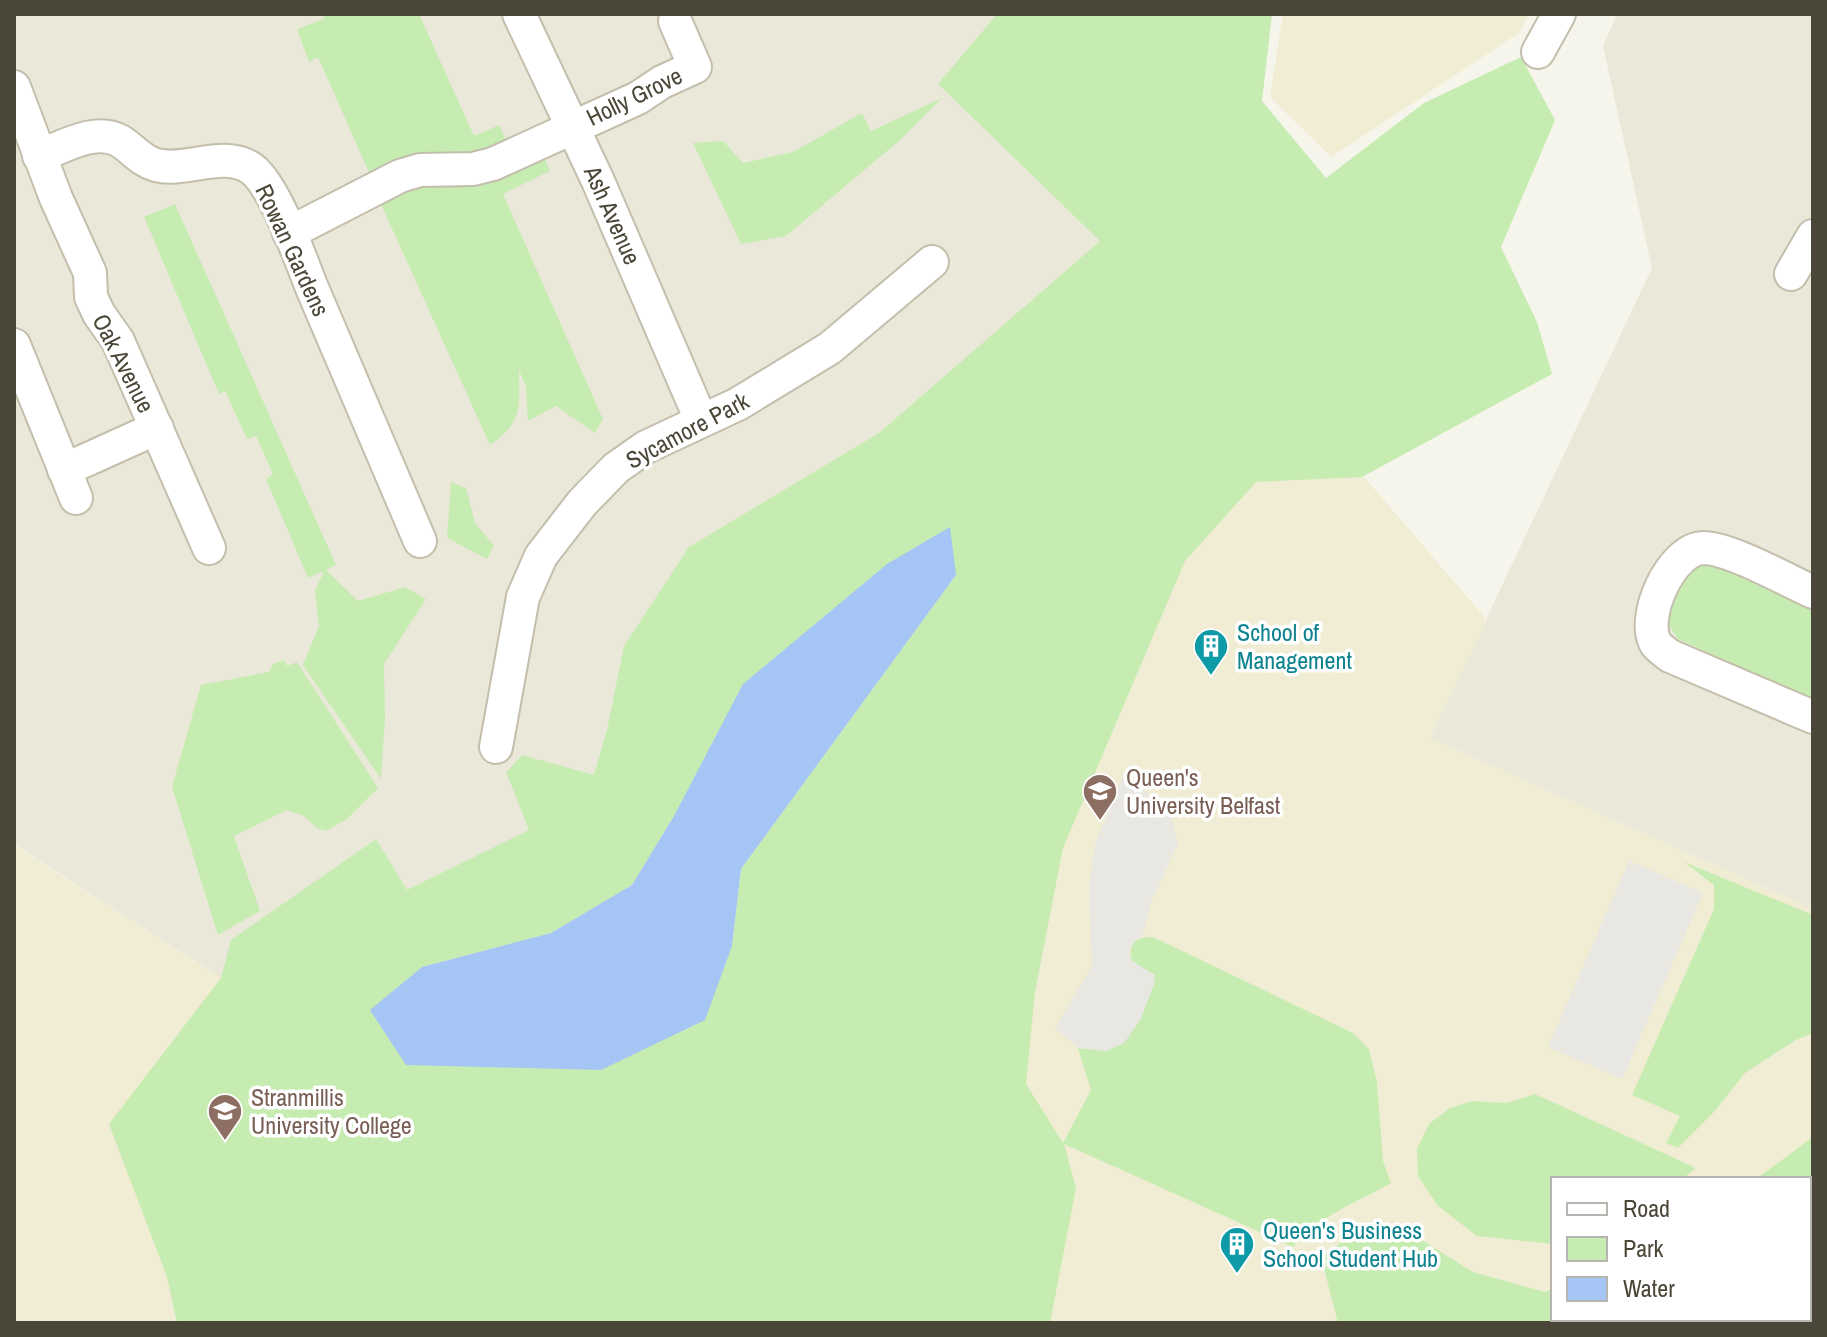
<svg xmlns="http://www.w3.org/2000/svg" width="1827" height="1337" font-family="'Archivo Narrow',sans-serif">
	<rect width="100%" height="100%" fill="#f6f5eb"/>
	<g fill="#eae8d9">
		<polygon points="14,14 1119,14 1146,223 533,906 221,978 14,844"/>
		<polygon points="1617,14 1813,14 1813,909 1430,738 1652,268 1603,46"/>
	</g>
	<g fill="#f0edd4" fill-rule="evenodd">
		<polygon points="1283,14 1529,14 1519,33 1331,157 1270,97"/>
		<path d="M1146,223L1487,620L1430,738L1813,909V1323H14V845L221,978L533,906ZM1553,1179H1809V1319H1553Z"/>
	</g>
	<g fill="#c7ecb2" fill-rule="evenodd">
		<polygon points="323,14 419,14 474,136 499,125 506,140 482,152 419,155 371,177 318,57 309,62 297,29 324,19"/>
		<path d="M997,14H1272L1262,101L1326,178L1424,103L1521,57L1555,120L1501,247L1537,322L1552,374L1362,477L1256,482L1185,561L1063,848L1035,992L1026,1084L1063,1143L1091,1090L1078,1048L1106,1051L1132,961C1127,944 1136,936 1153,937L1353,1033L1369,1049L1377,1082L1383,1161L1391,1183C1358,1202 1316,1217 1293,1247L1064,1144L1076,1188L1050,1323H177L167,1277L109,1124L221,978L231,940L376,839L407,890L529,830L506,772L522,755L594,775L607,730L624,646L689,547L879,433L1100,241L938,84ZM956,575L741,869L732,946L371,1010L422,967L551,933L632,885L674,816Z"/>
		<polygon points="942,98 900,140 786,236 741,244 693,143 723,141 743,163 793,152 862,113 871,131"/>
		<path d="M544,157L550,171L503,194L603,419L595,433L556,406L528,421L526,387L519,370C519,407 524,421 490,445L380,202L427,184L470,186L497,181Z"/>
		<polygon points="175,204 336,565 326,570 358,601 405,587 426,599 384,664 385,718 381,779 303,665 319,626 315,591 324,571 308,578 266,479 273,474 256,436 247,439 225,391 219,394 144,217"/>
		<polygon points="451,482 466,488 475,523 494,546 487,559 447,538"/>
		<polygon points="1710,560 1813,605 1813,700 1678,639 1665,619 1685,563"/>
		<polygon points="284,660 287,666 297,662 378,788 347,819 326,831 317,828 304,816 287,810 234,836 260,911 218,935 172,787 201,685 269,672 273,664"/>
		<polygon points="1684,862 1813,915 1813,1033 1796,1040 1745,1073 1714,1112 1678,1148 1666,1143 1680,1116 1632,1095 1714,909 1714,885"/>
		<polygon points="1535,1094 1696,1168 1682,1179 1553,1179 1553,1244 1477,1236 1438,1206 1418,1176 1417,1149 1429,1124 1450,1108 1473,1101 1507,1103"/>
		<polygon points="1813,1137 1813,1304 1809,1310 1809,1179 1756,1179"/>
		<polygon points="1377,1227 1417,1237 1473,1272 1545,1292 1553,1289 1553,1319 1593,1319 1588,1323 1338,1323 1321,1257 1352,1234"/>
	</g>
	<g fill="#e8e7e2">
		<polygon points="1122,778 1142,789 1170,812 1178,843 1150,905 1142,937 1133,942 1129,952 1132,961 1155,975 1154,984 1141,1019 1124,1043 1107,1051 1078,1048 1055,1028 1092,966 1089,886 1095,844"/>
		<polygon points="1629,861 1703,893 1622,1079 1548,1047"/>
	</g>
	<polygon fill="#a5c6f5" points="950,527 956,575 741,869 732,946 705,1020 601,1070 406,1065 370,1010 422,967 551,933 632,885 674,816 743,684 887,564"/>
	<g fill="none" stroke-linecap="round" stroke-linejoin="round">
		<g stroke="#c3bfac" stroke-width="36">
			<g id="street">
				<polyline points="519,14 598,181 701,420"/>
				<polyline points="1538,52 1559,14"/>
				<polyline points="14,87 56,198 90,273 91,297 99,314 118,341 209,548"/>
				<path d="M39,156C63,147 96,127 120,141C133,149 141,161 156,165C186,173 224,149 252,169C275,186 301,260 312,288C348,372 384,457 420,541"/>
				<polyline points="289,233 400,176 420,170 473,169 493,164 638,98 662,82 695,67 675,21"/>
				<polyline points="1791,274 1813,236"/>
				<polyline points="14,345 76,498"/>
				<polyline points="64,470 157,428"/>
				<path d="M1813,592C1786,580 1730,548 1703,548C1671,549 1640,618 1656,644C1659,648 1666,653 1670,656L1813,717"/>
				<polyline points="496,747 523,597 541,556 582,503 616,468 646,447 738,404 830,348 932,262"/>
			</g>
		</g>
		<use href="#street" stroke="#fff" stroke-width="32"/>
	</g>
	<defs>
		<g id="building-pin" transform="scale(1.8)"><path d="M0 17L-7.5 6A9.5 9.5 0 1 1 7.5 6Z" fill="#0f9aa8" stroke="#fff"/><path d="M-4-6H4V6H1V3H-1V6H-4ZM-2.5-4.3h1.7v1.8h-1.7ZM.8-4.3h1.7v1.8H.8ZM-2.5-1h1.7V.8h-1.7ZM.8-1h1.7V.8H.8Z" fill="#fff"/></g>
		<g id="university-pin" transform="scale(1.8)"><path d="M0 17L-7.5 6A9.5 9.5 0 1 1 7.5 6Z" fill="#8d6e63" stroke="#fff"/><path d="M0-5L7-2L0 1L-7-2ZM-4 1L0 2.5L4 1V4Q0 6-4 4Z" fill="#fff"/></g>
	</defs>
	<g fill-rule="evenodd">
		<use href="#building-pin" x="1211" y="646"/>
		<use href="#university-pin" x="1100" y="791"/>
		<use href="#university-pin" x="225" y="1111"/>
		<use href="#building-pin" x="1237" y="1244"/>
	</g>
	<g text-anchor="middle" dominant-baseline="central" stroke-width="7" stroke-linejoin="round" paint-order="stroke">
		<g font-size="24" fill="#4b4738" stroke="#fff">
			<text transform="translate(634 96) rotate(-26)">Holly Grove</text>
			<text transform="translate(613 215) rotate(66)">Ash Avenue</text>
			<text transform="translate(293 250) rotate(65)">Rowan Gardens</text>
			<text transform="translate(124 363) rotate(63)">Oak Avenue</text>
			<text transform="translate(687 430) rotate(-28)">Sycamore Park</text>
		</g>
		<g font-size="24" fill="#0d838f" stroke="#fff" text-anchor="start">
			<text x="1237" y="632">School of<tspan x="1237" dy="28">Management</tspan></text>
			<text x="1263" y="1230">Queen's Business<tspan x="1263" dy="28">School Student Hub</tspan></text>
		</g>
		<g font-size="24" fill="#785e54" stroke="#fff" text-anchor="start">
			<text x="1126" y="777">Queen's<tspan x="1126" dy="28">University Belfast</tspan></text>
			<text x="251" y="1097">Stranmillis<tspan x="251" dy="28">University College</tspan></text>
		</g>
	</g>
	<rect width="1827" height="1337" fill="none" stroke="#4b4738" stroke-width="32"/>
	<rect x="1551" y="1177" width="260" height="144" fill="#ffffff" stroke="#b7b5af" stroke-width="2"/>
	<rect x="1567" y="1203" width="40" height="12" fill="#ffffff" stroke="#b7b5af" stroke-width="2"/>
	<text x="1623" y="1217" font-size="24" fill="#4b4738">Road</text>
	<rect x="1567" y="1237" width="40" height="24" fill="#c7ecb2" stroke="#b7b5af" stroke-width="2"/>
	<text x="1623" y="1257" font-size="24" fill="#4b4738">Park</text>
	<rect x="1567" y="1277" width="40" height="24" fill="#a5c6f5" stroke="#b7b5af" stroke-width="2"/>
	<text x="1623" y="1297" font-size="24" fill="#4b4738">Water</text>
</svg>
